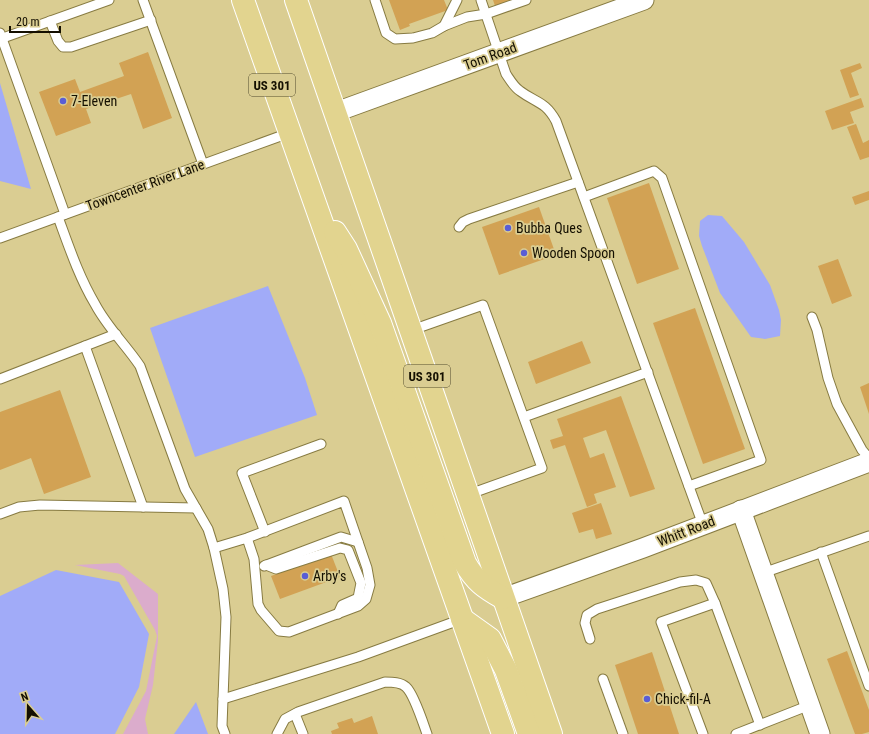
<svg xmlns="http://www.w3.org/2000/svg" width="869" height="734" font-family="'Roboto Condensed',sans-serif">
	<rect width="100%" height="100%" fill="#dacd92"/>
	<polygon fill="#dbaccc" points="118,563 158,594 158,641 153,685 145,719 148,734 123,734 146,691 157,636 155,630 124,576 120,574 75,565"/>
	<g fill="#a1abf8">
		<polygon points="0,83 31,189 0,181"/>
		<polygon points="708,215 722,216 744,242 770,285 779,310 781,320 780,336 765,339 751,337 720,293 702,246 699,236 700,221"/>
		<polygon points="268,286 305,378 317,415 195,457 150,328"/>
		<polygon points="56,570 119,582 149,634 139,687 115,734 0,734 0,596"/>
		<polygon points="196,702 208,734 174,734"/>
	</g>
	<g fill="#d2a254">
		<polygon points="389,0 444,0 448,10 409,24 410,26 400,30"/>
		<polygon points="493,0 512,0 495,6"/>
		<polygon points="148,52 172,118 143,129 131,94 86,109 91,123 56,136 39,92 75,79 80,92 124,76 119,63"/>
		<polygon points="860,63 862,68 851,73 859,95 850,98 840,70"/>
		<polygon points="861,98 864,107 850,112 854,123 832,130 825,111"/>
		<polygon points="856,124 863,143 869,140 869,157 860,160 847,127"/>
		<polygon points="649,183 679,269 637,284 607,198"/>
		<polygon points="869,191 869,200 855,205 852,197"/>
		<polygon points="539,207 556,255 499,275 482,227"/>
		<polygon points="838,259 852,296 832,304 818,266"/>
		<polygon points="695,308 745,449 703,464 653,323"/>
		<polygon points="582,341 591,363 536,384 528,362"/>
		<polygon points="869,383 869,414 860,387"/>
		<polygon points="60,390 91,477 44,494 31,458 0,470 0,412"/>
		<polygon points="621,396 655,489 630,497 606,430 583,438 590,458 604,453 616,487 594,494 597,503 587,507 565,445 553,449 550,440 563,436 557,419"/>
		<polygon points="601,503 612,534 596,539 593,529 579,533 572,513"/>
		<polygon points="331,554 340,577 280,599 271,576"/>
		<polygon points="847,651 869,710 869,732 862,734 855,734 827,659"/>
		<polygon points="652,652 679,734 638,734 615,665"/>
		<polygon points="372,716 378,734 332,734 331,731 339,728 337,723 352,718 354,723"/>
	</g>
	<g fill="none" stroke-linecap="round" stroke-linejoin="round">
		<g stroke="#877b42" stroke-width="11">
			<g id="service">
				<polyline points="143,0 203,164"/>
				<polyline points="375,0 386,33 395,39 413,38 432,33 444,26 467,17 486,14 526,0"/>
				<path d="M481,0L506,74C510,80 514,87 520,91C536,103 545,101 556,121L703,525"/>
				<polyline points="50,21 58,41 63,47 71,47 151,20"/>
				<polyline points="444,26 457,0"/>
				<polyline points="0,33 65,214"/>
				<polyline points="0,39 109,0"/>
				<polyline points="584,197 654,171 662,178 761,460 689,486"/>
				<path d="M58,217C69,247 79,277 95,304C107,327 126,345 140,366L185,489L208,529L214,548L223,589L226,617L222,726L225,734"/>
				<polyline points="459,227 463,222 469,219 578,182"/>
				<polyline points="0,238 289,133"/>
				<polyline points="812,317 817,330 828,378 837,404 862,450 869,458"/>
				<polyline points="412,330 483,305 542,468 467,495"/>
				<polyline points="85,346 143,507"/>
				<polyline points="0,379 116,334"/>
				<polyline points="524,417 648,372"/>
				<polyline points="0,514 19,507 40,505 196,508"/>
				<polyline points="265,532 242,473 321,444"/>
				<polyline points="214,548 247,538 344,501 367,568 370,585 366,599 358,606 289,632 279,631 261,610 258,604 254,559 247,538"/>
				<polyline points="821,552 869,686"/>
				<polyline points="266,565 276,569 340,548 348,550 361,583 358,598 342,605 338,614"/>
				<polyline points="264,566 341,537 358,542"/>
				<polyline points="763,573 869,536"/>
				<polyline points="590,639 585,623 587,615 597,609 680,582 696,580 706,583 715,603"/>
				<polyline points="603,679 623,734"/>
				<polyline points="223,699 358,657 462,619"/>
				<polyline points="295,714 303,734"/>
				<path d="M277,734L285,719L298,712L385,682C392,682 401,682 406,687C414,694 423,723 427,734"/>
				<polyline points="703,734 661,622 715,603 760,725"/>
				<polyline points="736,734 810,705"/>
			</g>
		</g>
		<g stroke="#877b42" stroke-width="21">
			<g id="minor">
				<polyline points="336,112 644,0"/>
				<polyline points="741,510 820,734"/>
				<polyline points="503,598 643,548 869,462"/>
			</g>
		</g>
		<g stroke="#fff" stroke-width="24">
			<g id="primary">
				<polyline points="243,0 503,734"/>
				<path d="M296,0C383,244 464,490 551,734"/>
				<path d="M335,232L346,249L380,323L465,563C475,581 485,588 503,598"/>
				<polyline points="462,619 490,639 506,670 529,734"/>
			</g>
		</g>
		<use href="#service" stroke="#fff" stroke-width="9"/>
		<use href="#minor" stroke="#fff" stroke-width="19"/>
		<use href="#primary" stroke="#e2d48f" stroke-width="22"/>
	</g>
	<g fill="#5a5dd5" stroke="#dacd92" stroke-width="1.5">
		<circle cx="63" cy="101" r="4"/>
		<circle cx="508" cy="228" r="4"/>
		<circle cx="524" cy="253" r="4"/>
		<circle cx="305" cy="576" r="4"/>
		<circle cx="647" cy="699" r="4"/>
	</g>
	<g text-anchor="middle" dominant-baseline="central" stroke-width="3.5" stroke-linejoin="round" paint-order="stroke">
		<g fill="#dacd92" stroke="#4f482c" stroke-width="1">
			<rect x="249" y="74" width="46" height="22" rx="3"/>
			<rect x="404" y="365" width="46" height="22" rx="3"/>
		</g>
		<g font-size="13" font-weight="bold" fill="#140f00">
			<text x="272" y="85">US 301</text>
			<text x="427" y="376">US 301</text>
		</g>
		<g font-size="14" fill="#140f00" stroke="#dacd92">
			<text transform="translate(490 56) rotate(-20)">Tom Road</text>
			<text transform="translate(145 185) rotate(-20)">Towncenter River Lane</text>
			<text transform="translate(686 531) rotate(-21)">Whitt Road</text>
		</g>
		<g font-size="14" fill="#140f00" stroke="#dacd92" text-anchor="start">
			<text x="71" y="101">7-Eleven</text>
			<text x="516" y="228">Bubba Ques</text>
			<text x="532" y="253">Wooden Spoon</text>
			<text x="313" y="576">Arby's</text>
			<text x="655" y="699">Chick-fil-A</text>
		</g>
	</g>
	<g transform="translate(28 706) rotate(340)" stroke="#dacd92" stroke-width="3" paint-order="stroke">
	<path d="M0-3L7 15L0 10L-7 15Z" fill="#140f00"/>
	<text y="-6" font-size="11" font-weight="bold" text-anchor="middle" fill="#140f00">N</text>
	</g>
	<path d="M10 26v6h50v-6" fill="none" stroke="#140f00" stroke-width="2"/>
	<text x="16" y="26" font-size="12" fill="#140f00" stroke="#dacd92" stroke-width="3" paint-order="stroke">20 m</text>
</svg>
